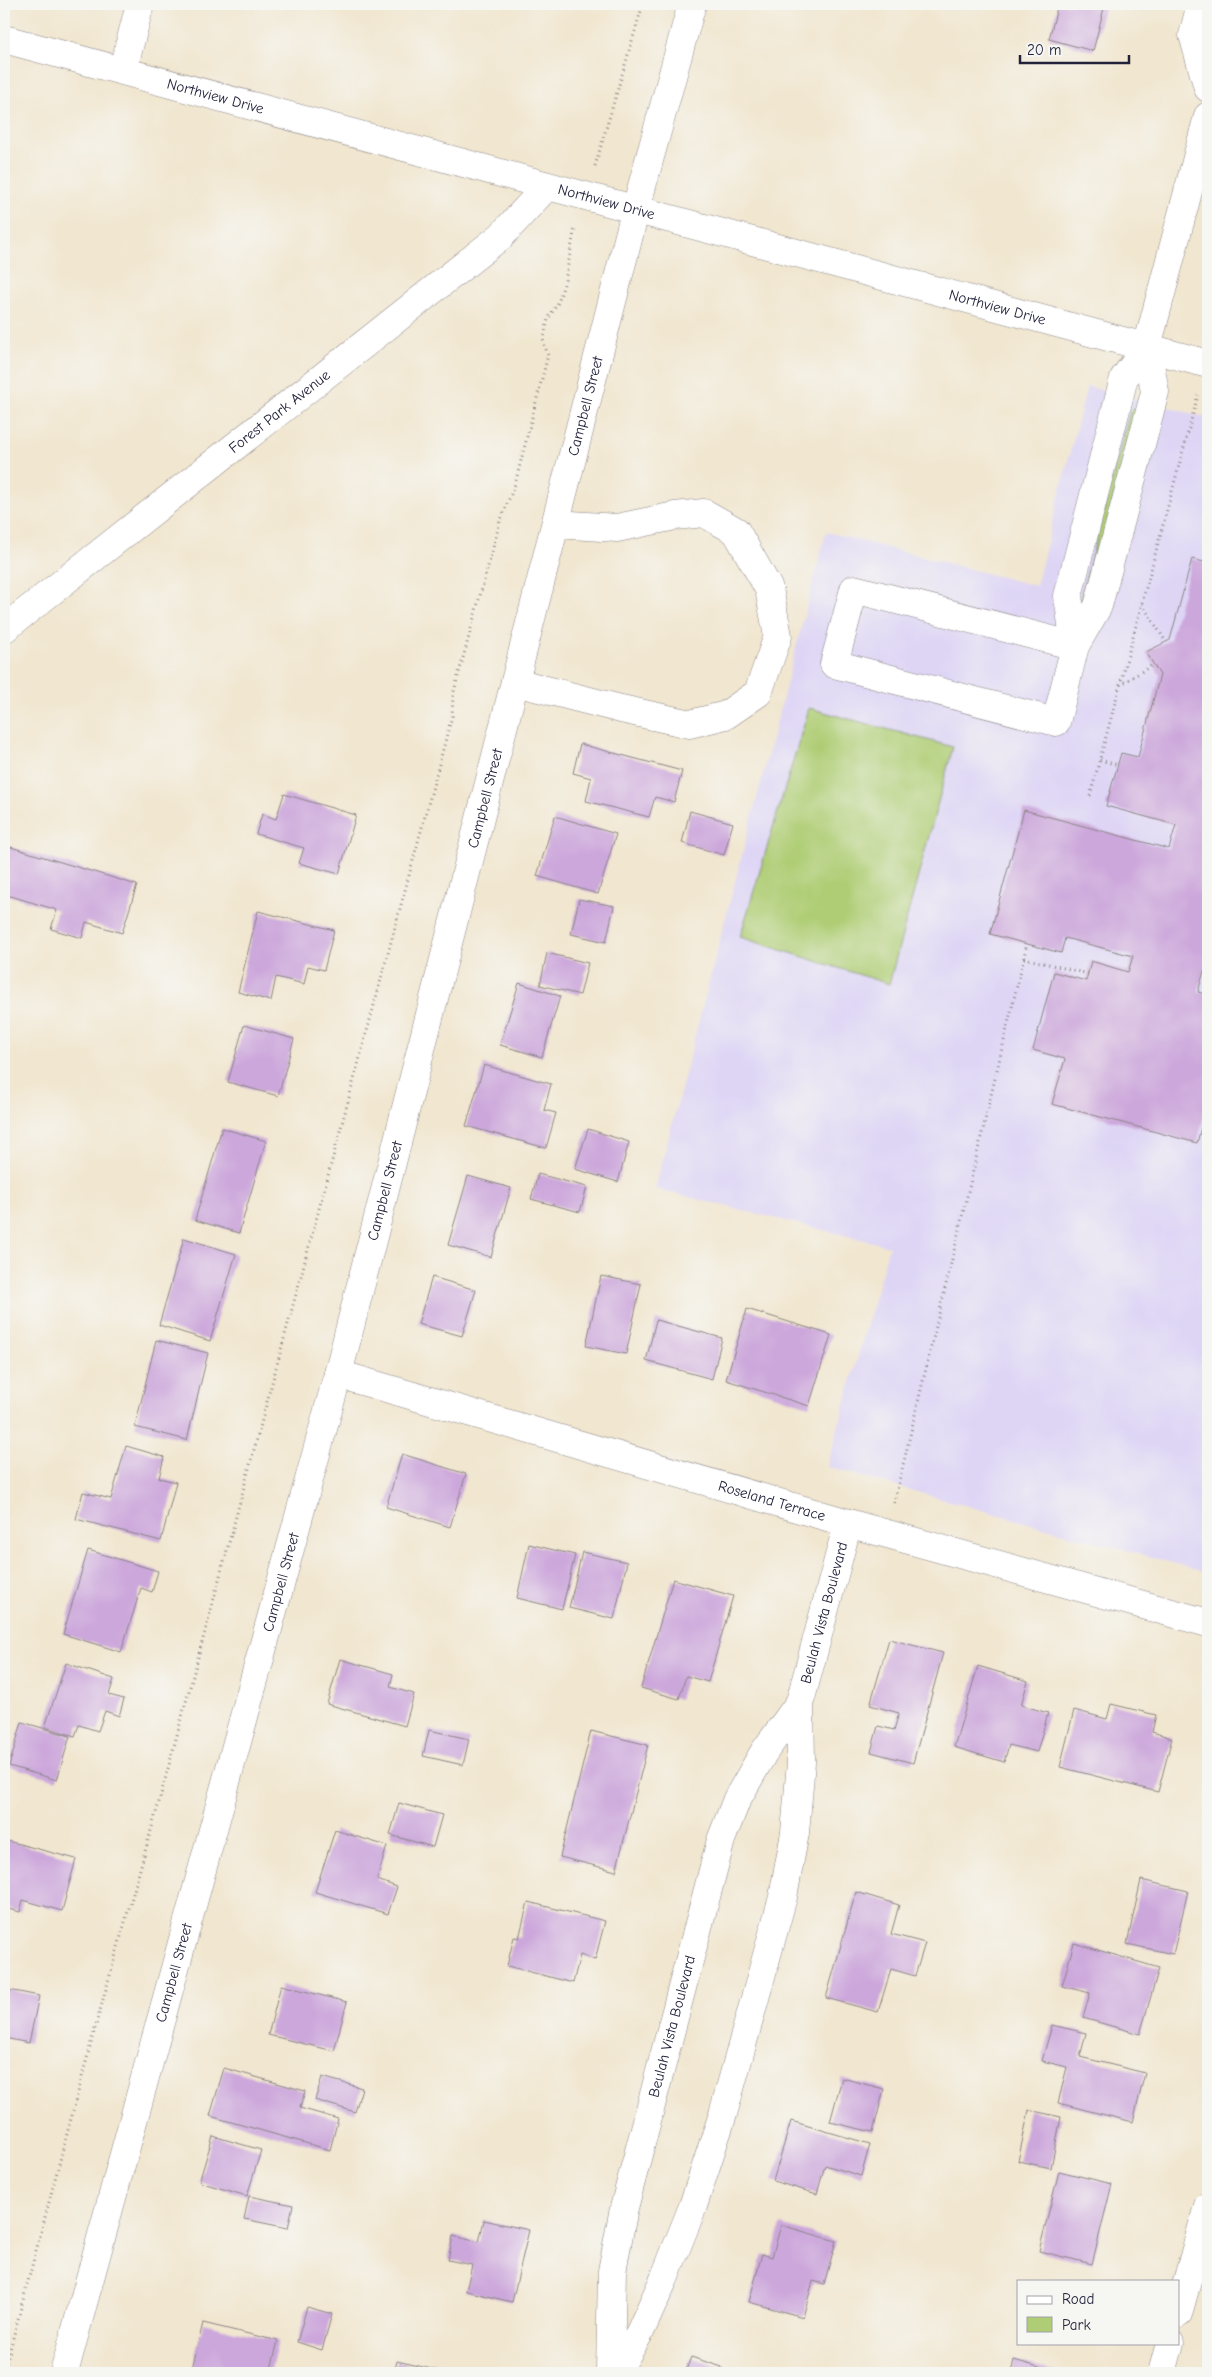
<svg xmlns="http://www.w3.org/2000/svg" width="1212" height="2377" font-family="'Comic Neue',sans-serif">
	<rect width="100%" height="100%" fill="#f6f6f2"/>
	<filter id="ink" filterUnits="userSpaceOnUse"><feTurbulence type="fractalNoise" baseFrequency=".02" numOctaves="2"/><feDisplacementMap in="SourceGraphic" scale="10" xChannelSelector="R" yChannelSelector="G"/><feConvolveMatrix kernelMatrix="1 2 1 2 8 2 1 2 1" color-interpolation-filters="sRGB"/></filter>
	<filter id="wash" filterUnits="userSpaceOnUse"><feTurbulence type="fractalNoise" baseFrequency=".0096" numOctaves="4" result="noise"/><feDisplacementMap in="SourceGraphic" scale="20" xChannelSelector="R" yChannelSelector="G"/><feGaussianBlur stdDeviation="1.12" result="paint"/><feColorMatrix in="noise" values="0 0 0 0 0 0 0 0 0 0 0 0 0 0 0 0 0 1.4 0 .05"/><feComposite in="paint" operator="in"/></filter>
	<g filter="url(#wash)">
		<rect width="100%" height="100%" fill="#f1e6cf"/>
		<polygon fill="#ded5f5" points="1087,386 1208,418 1208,1573 827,1467 889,1246 655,1189 826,532 1036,586"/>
		<g fill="#afcd74" stroke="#687858">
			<polygon points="1133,408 1136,409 1088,599 1083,602 1080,601 1130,411"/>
			<polygon points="809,708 953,747 889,984 740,937"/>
		</g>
		<g id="blocks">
			<g fill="#cca7db">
				<polygon points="1058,4 1105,4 1093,51 1049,39"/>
				<polygon points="1192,559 1208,563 1208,973 1204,971 1198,992 1208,995 1208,1101 1197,1143 1052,1104 1065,1059 1033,1050 1054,972 1086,981 1091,961 1128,972 1133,956 1065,938 1061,953 990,934 1024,810 1169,849 1176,825 1106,806 1121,753 1138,757 1160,675 1146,652 1170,640"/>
				<polygon points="580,744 682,771 674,802 655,797 649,817 586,801 591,778 573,773"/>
				<polygon points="284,794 356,815 339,874 299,863 304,848 256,834 262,814 276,819"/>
				<polygon points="690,811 733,823 724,855 682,843"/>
				<polygon points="555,816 616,834 598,894 537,876"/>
				<polygon points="4,845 137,885 122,933 86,922 82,938 51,929 57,910 4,894"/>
				<polygon points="579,899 614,906 606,942 571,934"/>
				<polygon points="258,911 334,930 324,970 308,966 304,984 276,977 271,1001 238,992"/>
				<polygon points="547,953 588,963 580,995 540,985"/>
				<polygon points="519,983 560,996 542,1057 500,1045"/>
				<polygon points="244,1025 294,1039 278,1096 228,1082"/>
				<polygon points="484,1065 551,1084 544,1110 556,1113 546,1148 466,1126"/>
				<polygon points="222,1128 266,1141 239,1233 195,1220"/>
				<polygon points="588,1129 629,1142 618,1182 575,1169"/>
				<polygon points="538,1174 587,1187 580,1212 531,1199"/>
				<polygon points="468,1176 511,1188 491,1257 448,1245"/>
				<polygon points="184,1238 236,1254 210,1341 159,1325"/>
				<polygon points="601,1276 641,1284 626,1354 586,1346"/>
				<polygon points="432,1277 476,1290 462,1336 418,1324"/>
				<polygon points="747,1309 831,1335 809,1406 726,1380"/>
				<polygon points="656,1320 722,1338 712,1379 646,1361"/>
				<polygon points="156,1340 208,1353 187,1440 135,1427"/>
				<polygon points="126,1446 164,1457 159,1478 176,1482 161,1541 76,1519 83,1492 111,1499"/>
				<polygon points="402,1454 466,1474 450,1527 386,1507"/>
				<polygon points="529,1544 575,1555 562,1609 517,1598"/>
				<polygon points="88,1550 158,1571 152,1592 141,1588 121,1652 63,1634"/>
				<polygon points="582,1552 627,1562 614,1619 569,1608"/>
				<polygon points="673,1579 733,1596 708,1682 686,1676 679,1699 641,1688"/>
				<polygon points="889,1639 943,1653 913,1763 871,1752 878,1726 894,1730 899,1713 870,1705"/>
				<polygon points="340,1659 393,1674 390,1687 414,1694 405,1726 327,1704"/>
				<polygon points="66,1663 114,1679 109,1695 124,1699 119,1716 105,1711 98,1731 79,1725 75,1736 45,1727"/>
				<polygon points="978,1666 1028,1681 1021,1705 1048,1713 1037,1752 1009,1745 1004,1762 954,1747"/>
				<polygon points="1111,1704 1156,1715 1152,1732 1172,1738 1158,1792 1060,1767 1074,1710 1107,1719"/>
				<polygon points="22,1722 70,1736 57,1780 9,1766"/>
				<polygon points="429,1730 469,1739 463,1765 423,1756"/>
				<polygon points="591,1731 648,1745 616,1871 560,1857"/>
				<polygon points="399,1803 442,1815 433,1847 390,1835"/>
				<polygon points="335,1830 387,1846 377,1880 397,1887 388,1914 315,1892"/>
				<polygon points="4,1840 76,1859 62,1911 23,1900 20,1912 4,1908"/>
				<polygon points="1141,1880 1188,1891 1173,1954 1127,1944"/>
				<polygon points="856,1892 899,1905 891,1934 925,1943 915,1976 891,1969 878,2012 826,1998"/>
				<polygon points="528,1902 605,1921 595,1960 580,1955 573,1983 507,1966 514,1937 519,1938"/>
				<polygon points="1074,1943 1159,1968 1140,2034 1083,2018 1090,1993 1062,1986"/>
				<polygon points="281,1985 347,2002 334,2051 268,2035"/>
				<polygon points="4,1989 39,1996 29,2043 4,2038"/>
				<polygon points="1052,2025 1086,2033 1080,2057 1145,2073 1133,2122 1058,2103 1067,2067 1042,2061"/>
				<polygon points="224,2068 305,2091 300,2108 338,2119 330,2150 210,2116"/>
				<polygon points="322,2077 362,2088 355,2112 315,2100"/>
				<polygon points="842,2078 884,2089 873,2132 830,2122"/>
				<polygon points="1029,2110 1061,2117 1051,2168 1018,2161"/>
				<polygon points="791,2121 870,2144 861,2176 825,2165 817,2194 773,2181"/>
				<polygon points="213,2136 261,2150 247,2196 199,2182"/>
				<polygon points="1059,2171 1112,2184 1092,2264 1039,2251"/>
				<polygon points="249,2196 293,2205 288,2228 244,2219"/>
				<polygon points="484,2220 529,2230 512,2302 466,2291 472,2265 448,2260 453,2236 479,2242"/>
				<polygon points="781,2225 836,2241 824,2284 813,2281 803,2317 749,2302 762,2254 772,2257"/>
				<polygon points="307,2307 332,2314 322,2350 297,2342"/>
				<polygon points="203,2323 278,2341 270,2373 191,2373"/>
				<polygon points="691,2357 722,2367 720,2373 685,2373"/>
				<polygon points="1014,2360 1060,2373 1011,2373"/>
				<polygon points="397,2361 449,2373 394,2373"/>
			</g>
		</g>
	</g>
	<g filter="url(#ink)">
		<use href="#blocks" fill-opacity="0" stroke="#8a8485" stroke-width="1"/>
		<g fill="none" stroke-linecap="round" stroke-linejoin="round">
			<g stroke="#8a8485" stroke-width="29">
				<g id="minor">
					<polyline points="1201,4 1193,35 1208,88"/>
					<path id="s1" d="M4,39L1208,364"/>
					<polyline points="123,70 140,4"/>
					<path id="s2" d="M4,629L501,236L547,186"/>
					<polyline points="1075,646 854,589 834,664 1056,722 1075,646 1098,606 1155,392 1147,347"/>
					<polyline points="1075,646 1068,596 1124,378 1147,347 1208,116"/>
					<polyline points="515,682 621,709 690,724 726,715 758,693 778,636 769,589 736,531 704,513 675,516 617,528 556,524"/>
					<path id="s3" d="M338,1374L848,1523L1208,1623"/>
					<polyline points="1178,2314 1208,2206"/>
					<path id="s4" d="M610,2373L612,2271L624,2208L721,1840L737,1799L764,1752L800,1702"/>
					<path id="s5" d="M616,2373L640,2332L664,2279L693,2206L723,2114L783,1897L795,1833L801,1762L800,1702L848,1523"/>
					<polyline points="1162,2373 1170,2343"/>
				</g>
			</g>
			<g stroke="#8a8485" stroke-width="29">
				<g id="major">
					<path id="s6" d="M64,2373L338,1374L636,208L692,4"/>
				</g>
			</g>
			<g stroke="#8a8485" stroke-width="3" stroke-dasharray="1 4" stroke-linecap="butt">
				<polyline points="595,166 643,4"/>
				<polyline points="1142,604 1166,642"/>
				<polyline points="1120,685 1154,664"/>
				<polyline points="1100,760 1118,765"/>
				<polyline points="1090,796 1198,395"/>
				<polyline points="1024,958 1088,974"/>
				<polyline points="894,1503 1027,944"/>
				<polyline points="4,2372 95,2028 159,1802 452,716 453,695 500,522 515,484 548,355 543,342 548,319 558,303 565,281 575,227"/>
			</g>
			<use href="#minor" stroke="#fff" stroke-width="28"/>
			<use href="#major" stroke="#fff" stroke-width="28"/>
		</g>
	</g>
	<g text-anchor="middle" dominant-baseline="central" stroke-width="4.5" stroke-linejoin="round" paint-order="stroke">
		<g font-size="15" fill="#22223b" stroke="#f6f6f2">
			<text stroke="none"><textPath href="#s1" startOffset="219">Northview Drive</textPath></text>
			<text stroke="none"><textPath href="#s1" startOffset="624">Northview Drive</textPath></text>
			<text stroke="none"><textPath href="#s1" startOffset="1029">Northview Drive</textPath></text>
			<text stroke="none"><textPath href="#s6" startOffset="2035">Campbell Street</textPath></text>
			<text stroke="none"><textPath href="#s2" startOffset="351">Forest Park Avenue</textPath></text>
			<text stroke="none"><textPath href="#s6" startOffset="1630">Campbell Street</textPath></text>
			<text stroke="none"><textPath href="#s6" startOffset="1225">Campbell Street</textPath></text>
			<text stroke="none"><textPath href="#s3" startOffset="452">Roseland Terrace</textPath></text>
			<text stroke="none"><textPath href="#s6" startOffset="820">Campbell Street</textPath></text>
			<text stroke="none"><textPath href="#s5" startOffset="795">Beulah Vista Boulevard</textPath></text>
			<text stroke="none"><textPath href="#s6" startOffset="415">Campbell Street</textPath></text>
			<text stroke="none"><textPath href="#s4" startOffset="354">Beulah Vista Boulevard</textPath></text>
		</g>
	</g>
	<rect width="1212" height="2377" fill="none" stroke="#f6f6f2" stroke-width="20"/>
	<rect x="1017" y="2280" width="162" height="65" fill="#f6f6f2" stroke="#a1a1a9"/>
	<rect x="1027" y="2296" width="25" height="8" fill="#ffffff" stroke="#a1a1a9"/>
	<text x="1062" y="2304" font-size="15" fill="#22223b">Road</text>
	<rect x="1027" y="2317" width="25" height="15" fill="#afcd74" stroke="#a1a1a9"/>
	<text x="1062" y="2330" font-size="15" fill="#22223b">Park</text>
	<path d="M1020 55v8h109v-8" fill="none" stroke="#22223b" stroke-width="2.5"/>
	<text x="1027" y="55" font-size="15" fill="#22223b" stroke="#f6f6f2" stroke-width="4" paint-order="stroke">20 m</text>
</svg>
